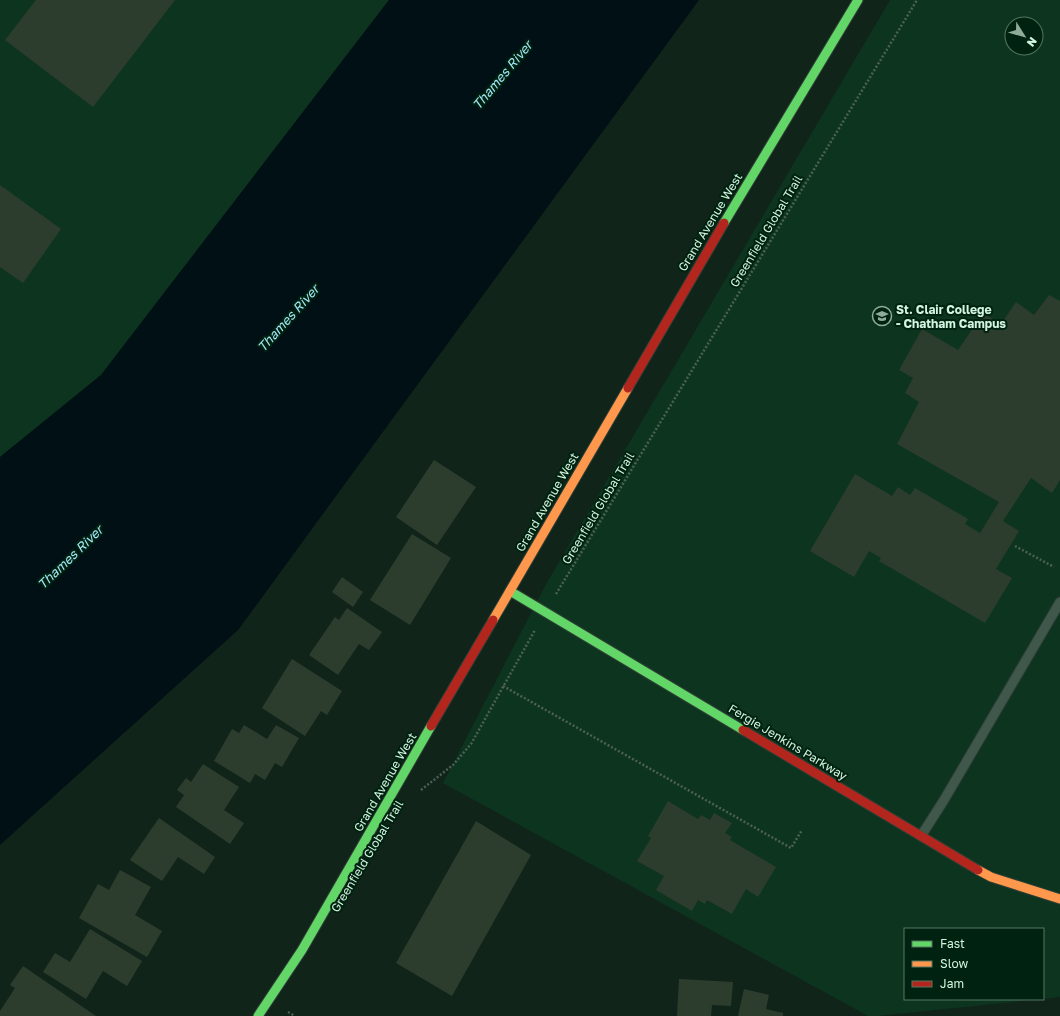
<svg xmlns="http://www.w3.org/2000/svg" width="1060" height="1016" font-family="'Golos Text',sans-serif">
	<rect width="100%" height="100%" fill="#10241a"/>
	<g fill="#0d341f" fill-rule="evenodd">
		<polygon points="0,0 389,0 101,375 0,457"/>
		<path d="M890,0H1060V997L1043,999V929H905V999H1041L877,1016H868L443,783L546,584ZM1012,24H1036V48H1012Z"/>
	</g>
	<polygon fill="#011014" points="389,0 699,0 238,630 0,845 0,457 101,375"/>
	<g fill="#2d3d2d">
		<polygon points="36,0 175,0 93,107 5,40"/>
		<polygon points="0,185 61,229 23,283 0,267"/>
		<polygon points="1049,295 1060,301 1060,480 1052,493 1031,478 1003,521 1019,531 996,569 1012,578 985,623 879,561 881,558 869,551 854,577 810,551 855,474 892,496 898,487 910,495 915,488 968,519 965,524 980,533 999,502 897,444 919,402 905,393 913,378 899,370 922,329 958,350 983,313 1001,324 1016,302 1034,315"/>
		<polygon points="434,460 476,487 437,545 396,517"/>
		<polygon points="412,534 451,558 410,625 370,600"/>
		<polygon points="342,577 363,592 353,607 332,592"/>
		<polygon points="347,608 382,632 369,650 359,644 338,675 309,655 335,617 339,620"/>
		<polygon points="292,659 342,691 327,715 321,711 305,736 262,708"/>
		<polygon points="244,725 267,739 276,725 299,738 282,767 275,763 265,780 255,774 250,783 214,761 232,729 239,733"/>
		<polygon points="203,764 239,787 224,810 244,823 230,844 176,807 184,795 177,790 186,778 191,782"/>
		<polygon points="668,801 698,819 701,815 710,820 714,813 732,823 725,833 732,837 730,840 776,867 758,897 746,889 732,914 707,900 705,904 698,900 692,911 656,890 664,876 637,861 651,838 648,836"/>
		<polygon points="159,818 215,857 204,874 178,857 162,881 130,860"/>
		<polygon points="476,821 531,855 452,996 396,963"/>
		<polygon points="120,870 151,887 135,915 162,931 147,957 79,918 98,884 109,890"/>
		<polygon points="90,929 142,961 127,986 103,971 86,999 43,972 55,953 70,962"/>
		<polygon points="23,966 96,1016 0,1016 0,1011 15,988 10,985"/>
		<polygon points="679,979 733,982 731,1006 712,1005 711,1016 677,1016"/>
		<polygon points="744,989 769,995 766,1009 783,1013 783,1016 738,1016"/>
	</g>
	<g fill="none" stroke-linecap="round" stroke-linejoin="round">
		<g stroke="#2f3f36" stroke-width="11">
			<polyline id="lane" points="921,836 944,800 1060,602"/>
		</g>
		<g stroke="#2f3f36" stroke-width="11">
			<g id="fast">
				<polyline points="724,223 858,0"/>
				<polyline points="510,591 743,730"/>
				<polyline points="258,1016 302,950 431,726"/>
			</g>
		</g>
		<g stroke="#2f3f36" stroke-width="11">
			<g id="slow">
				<polyline points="493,620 628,388"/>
				<polyline points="978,870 991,877 1060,899"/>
			</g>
		</g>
		<g stroke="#2f3f36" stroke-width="11">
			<g id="jam">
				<polyline points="628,388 724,223"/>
				<polyline points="431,726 493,620"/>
				<polyline points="743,730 978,870"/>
			</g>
		</g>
		<g stroke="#4d6056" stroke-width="2.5" stroke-dasharray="2 2" stroke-linecap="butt">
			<polyline points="1015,546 1054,567"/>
			<polyline points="556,594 917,0"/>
			<polyline points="503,686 791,848 802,830"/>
			<polyline points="421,790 453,765 471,744 535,630"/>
			<polyline points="288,1012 295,1016"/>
		</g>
		<use href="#lane" stroke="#40574b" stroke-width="9"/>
		<use href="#fast" stroke="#63d668" stroke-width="9"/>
		<use href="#slow" stroke="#ff974d" stroke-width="9"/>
		<use href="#jam" stroke="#b3261e" stroke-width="9"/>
	</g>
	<defs>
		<g id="university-ring" transform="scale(1)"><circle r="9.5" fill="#002210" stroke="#8fab99" stroke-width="1.5"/><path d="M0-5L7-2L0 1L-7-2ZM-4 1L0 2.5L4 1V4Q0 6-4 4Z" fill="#8fab99"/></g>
	</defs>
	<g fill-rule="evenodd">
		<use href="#university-ring" x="882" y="316"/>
	</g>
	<g text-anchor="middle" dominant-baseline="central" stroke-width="4" stroke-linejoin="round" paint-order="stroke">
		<g font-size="12" fill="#d3f4de" stroke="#002210">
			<text transform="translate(710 222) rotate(-59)">Grand Avenue West</text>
			<text transform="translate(766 231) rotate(-59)">Greenfield Global Trail</text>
			<text transform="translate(547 502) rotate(-60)">Grand Avenue West</text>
			<text transform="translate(598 508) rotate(-59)">Greenfield Global Trail</text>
			<text transform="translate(788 742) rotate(31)">Fergie Jenkins Parkway</text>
			<text transform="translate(385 782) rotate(-60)">Grand Avenue West</text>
			<text transform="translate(367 856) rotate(-59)">Greenfield Global Trail</text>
		</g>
		<g font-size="12" font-weight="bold" fill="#d3f4de" stroke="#002210" text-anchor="start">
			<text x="896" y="309">St. Clair College<tspan x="896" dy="14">- Chatham Campus</tspan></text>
		</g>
		<g font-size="13" font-style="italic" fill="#a3e8fa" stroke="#002210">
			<text transform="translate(502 75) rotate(-50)">Thames River</text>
			<text transform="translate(288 318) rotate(-48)">Thames River</text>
			<text transform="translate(70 557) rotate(-44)">Thames River</text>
		</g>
	</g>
	<rect x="904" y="928" width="140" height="72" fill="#002210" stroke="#547662"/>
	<rect x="912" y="941" width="20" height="6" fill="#63d668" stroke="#547662"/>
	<text x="940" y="948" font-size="12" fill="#d3f4de">Fast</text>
	<rect x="912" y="961" width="20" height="6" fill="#ff974d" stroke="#547662"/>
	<text x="940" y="968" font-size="12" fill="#d3f4de">Slow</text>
	<rect x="912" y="981" width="20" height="6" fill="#b3261e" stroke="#547662"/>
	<text x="940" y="988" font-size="12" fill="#d3f4de">Jam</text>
	<g transform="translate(1024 36) rotate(127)"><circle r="19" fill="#002210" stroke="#547662"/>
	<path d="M0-3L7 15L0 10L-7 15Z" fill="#8fab99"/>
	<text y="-6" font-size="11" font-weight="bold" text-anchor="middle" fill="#d3f4de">N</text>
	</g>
</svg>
